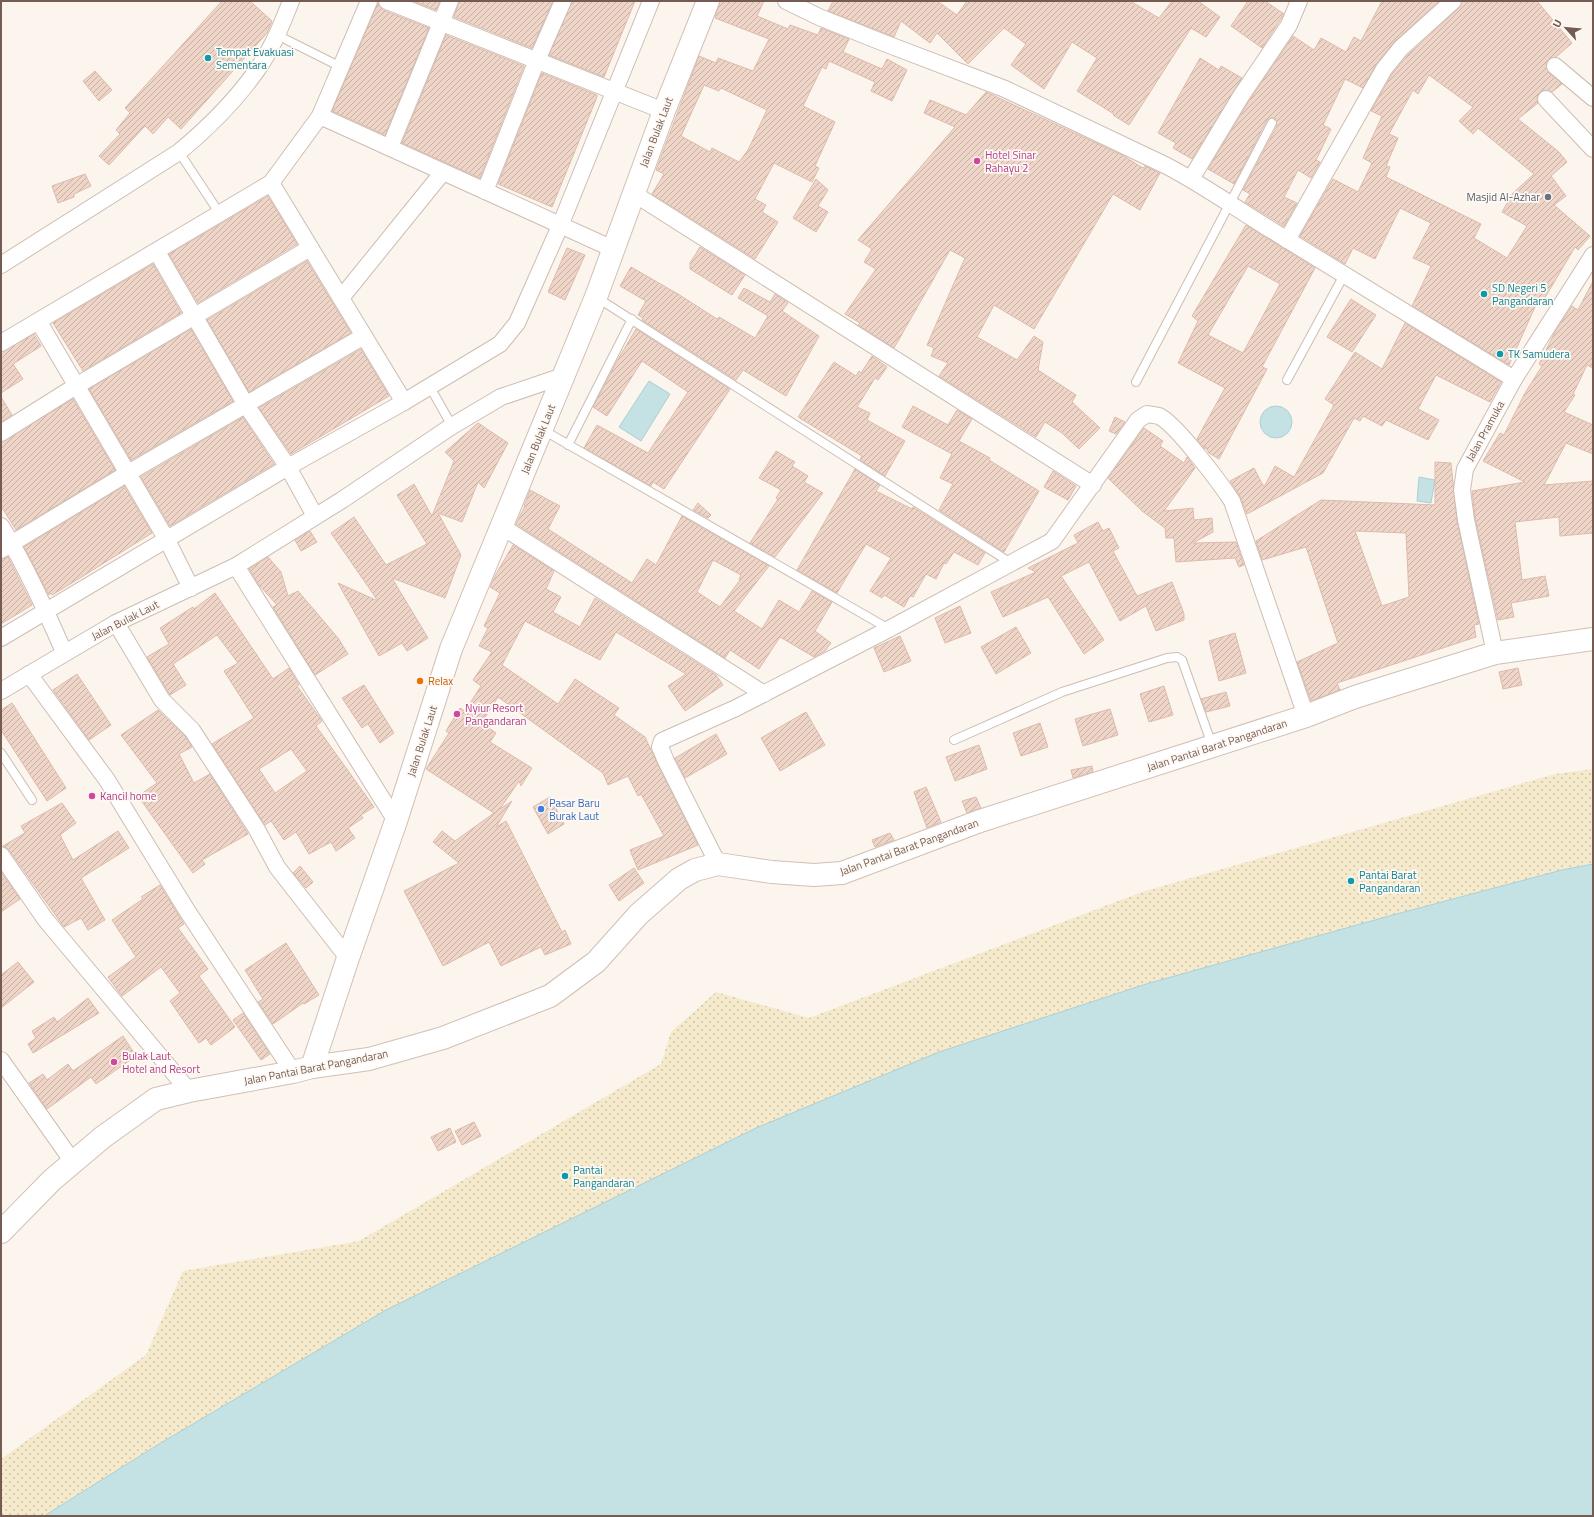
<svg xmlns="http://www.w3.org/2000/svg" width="1594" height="1517" font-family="'Titillium Web',sans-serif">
	<defs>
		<pattern id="sand-dots" width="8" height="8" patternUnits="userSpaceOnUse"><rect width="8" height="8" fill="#f6eacd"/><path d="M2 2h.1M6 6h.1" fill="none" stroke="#ccc1a9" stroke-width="1.8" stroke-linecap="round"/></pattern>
		<pattern id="building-hatch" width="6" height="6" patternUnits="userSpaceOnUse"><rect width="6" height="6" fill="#eed5c8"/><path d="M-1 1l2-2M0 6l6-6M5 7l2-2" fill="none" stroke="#c5b0a5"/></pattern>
	</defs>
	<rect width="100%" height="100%" fill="#fbf5ee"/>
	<polygon fill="url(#sand-dots)" points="1593,769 1593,864 1562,870 1389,916 1146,984 939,1052 159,1444 44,1516 1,1516 1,1459 146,1355 183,1271 359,1241 661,1064 671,1032 716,992 809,1018 1142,892 1555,774"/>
	<g fill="#c4e1e3" stroke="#abd0d4">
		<polygon points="649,381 670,394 641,441 619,427"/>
		<circle cx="1276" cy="422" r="16"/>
		<polygon points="1419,477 1435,480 1431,503 1417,501"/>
		<polygon points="1593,864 1593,1516 44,1516 159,1444 386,1310 756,1128 939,1052 1146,984 1389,916 1562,870"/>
	</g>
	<g fill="url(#building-hatch)" stroke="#debbab" fill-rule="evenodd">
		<polygon points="222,1 250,1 272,21 267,33 181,129 168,117 153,134 145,126 109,165 99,156 120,134 116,130 130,113 125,108"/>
		<polygon points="413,1 440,1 436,10"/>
		<polygon points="459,1 553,1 532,48 454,17"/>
		<polygon points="572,1 635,1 604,77 549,55"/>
		<path d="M720,1H764L757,16L788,29L790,25L818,35L821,28L849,39L843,52L882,69L887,59L907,70L892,101L871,91L875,82L829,61L826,69L822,67L803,106L835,122L815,166L819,168L812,182L774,163L755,199L766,205L762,212L778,222L755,259L652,194L664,174L656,170L699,56L716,63L718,58L753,71L769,39L715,18ZM704,85L719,91L721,88L767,110L748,150L739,162L712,148L710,152L681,136Z"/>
		<polygon points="833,1 937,1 957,15 967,1 1130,1 1159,18 1172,1 1198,1 1220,17 1206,37 1191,28 1129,125 1113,115 1114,114 1077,91 1097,58 1072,42 1044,89 1011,65 1026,44 1004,28 968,64 937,33 930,43 901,21 894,37 828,11"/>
		<polygon points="1248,1 1265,1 1284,14 1262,48 1231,26"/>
		<polygon points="1382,1 1439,1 1394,42 1377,63 1363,88 1345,79 1323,125 1331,129 1316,160 1320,162 1311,178 1298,170 1284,197 1297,203 1284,226 1245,202 1250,194 1243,190 1277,126 1275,118 1271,118 1267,120 1234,184 1208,169 1249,101 1293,36 1314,50 1321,38 1346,52 1354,37 1361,41"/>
		<path d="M1462,1H1537L1572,43L1556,57L1548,60L1546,64L1549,73L1562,84L1552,92L1544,90L1540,92L1537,97L1538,103L1518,119L1559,152L1567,162L1551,176L1566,196L1554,205L1590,236L1578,250L1575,247L1543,301L1539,298L1509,365L1412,306L1431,266L1413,258L1431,223L1400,208L1375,259L1353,248L1345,264L1300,236L1333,179L1358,192L1372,163L1363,158L1382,116L1371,111L1392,74L1408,55L1459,8ZM1429,75L1473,107L1459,121L1473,134L1478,128L1534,174L1513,193L1502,212L1527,226L1507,258L1474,238L1481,224L1386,177L1390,167L1386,166L1398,138L1389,134L1413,90L1418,94Z"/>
		<polygon points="378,3 383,10 429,28 385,135 332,111"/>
		<polygon points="446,35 524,66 480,178 402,143"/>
		<polygon points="1200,58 1219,70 1221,66 1242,78 1192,159 1173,148 1176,143 1158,133"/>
		<polygon points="95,71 112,90 99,101 83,81"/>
		<polygon points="542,73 597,95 597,97 552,207 498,184"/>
		<polygon points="986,92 1122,155 1143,168 1145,166 1160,173 1140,210 1113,194 1034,329 994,305 977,337 1017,360 1034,336 1043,342 1038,370 1076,395 1072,402 1100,428 1079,449 1062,433 1045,422 1036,437 939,376 948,363 931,356 934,348 927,345 965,258 950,250 894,348 858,325 860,323 845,314 876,269 864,262 872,249 858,240 955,127 924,113 930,100 966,115"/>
		<polygon points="85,174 91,186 74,194 74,197 58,203 52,186"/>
		<polygon points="816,179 828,190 818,206 828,212 816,232 793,218"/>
		<polygon points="268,196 297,244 198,303 169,254"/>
		<path d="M1246,225L1315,268L1262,367L1267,369L1219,459L1209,453L1205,446V449L1197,439L1225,388L1178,363L1198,321L1192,316ZM1248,266L1280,284L1243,353L1208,335Z"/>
		<polygon points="700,247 745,275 732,295 690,269 690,263"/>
		<polygon points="567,248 585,255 565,300 548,292"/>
		<polygon points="307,261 351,333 249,392 207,320"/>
		<polygon points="153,264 181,313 83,371 53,323"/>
		<polygon points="631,267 678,294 717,319 719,317 755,338 768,316 738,298 744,288 770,302 775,294 788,303 782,311 819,336 786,396 743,370 736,380 642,320 643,318 638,315 646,301 620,286"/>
		<polygon points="1593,281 1593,368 1587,365 1573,394 1575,395 1564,412 1593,425 1593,454 1566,443 1544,485 1593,481 1593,533 1560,536 1559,517 1515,522 1522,580 1545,576 1549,596 1511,603 1514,617 1498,620 1475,518 1472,491 1525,482 1483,461 1500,433 1504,435 1525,393 1542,366 1539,364 1556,330 1572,306 1578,310"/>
		<polygon points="1351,299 1376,315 1352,352 1327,337"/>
		<polygon points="1405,323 1501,382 1490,402 1436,375 1418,409 1439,420 1428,440 1386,420 1382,426 1363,416 1360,421 1354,418 1323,473 1247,514 1240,496 1230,481 1254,468 1264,487 1275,466 1294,477 1334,405 1325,399 1355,352 1382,369"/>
		<polygon points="191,329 233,401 131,460 89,389"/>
		<polygon points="636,329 730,389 664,489 653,482 651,486 584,448 597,425 648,453 688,392 642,361 607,416 593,407 617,361"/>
		<polygon points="34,334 41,346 13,364 23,379 1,393 1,352"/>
		<polygon points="361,349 389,396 291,454 259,408"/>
		<polygon points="872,356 887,367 878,380 875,378 857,407 870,413 867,420 905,441 885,476 860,460 862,456 798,417 834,362 856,376 859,371 861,373"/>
		<polygon points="1,397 12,415 1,422"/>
		<polygon points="73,399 115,470 16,530 1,506 1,442"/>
		<polygon points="913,406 948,425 957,410 972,419 959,441 990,458 989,460 1039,491 1004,552 939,510 953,484 940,478 952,454 902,427"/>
		<polygon points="243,417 274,464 170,526 141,477"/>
		<polygon points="1115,417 1125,422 1116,434 1109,431"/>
		<polygon points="478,423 508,443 484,488 478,482 462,522 438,513 461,555 445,598 392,578 428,638 407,651 402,643 379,656 338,583 378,601 331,533 354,517 386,565 427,544 397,495 414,484 432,516 454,461 445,452"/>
		<polygon points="1144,428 1163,441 1160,446 1184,463 1187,457 1195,468 1164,511 1193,508 1194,520 1212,518 1213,532 1193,543 1236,542 1244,565 1239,567 1235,558 1176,562 1174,538 1166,538 1165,528 1142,511 1108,478"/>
		<polygon points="776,451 795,462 792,466 808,476 804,482 823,493 775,557 750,543 778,499 776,498 781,490 759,478"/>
		<path d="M1435,462L1451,463L1457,521L1479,624L1474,625L1476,637L1337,683L1340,690L1311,701L1297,662L1338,643L1306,547L1262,560L1256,541L1321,500L1435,505ZM1355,531L1406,533L1409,597L1382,606Z"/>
		<polygon points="855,469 880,485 876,491 912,509 913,507 985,553 978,565 954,552 946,564 944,563 936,579 926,574 913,597 910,596 904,607 884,595 882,598 870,591 891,558 866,544 837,593 797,570"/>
		<polygon points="1053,471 1076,486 1068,500 1044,487"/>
		<polygon points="124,486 152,533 80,578 52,595 51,593 49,595 24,547"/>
		<path d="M530,490L560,506L548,529L632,583L647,559L656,565L682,516L769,566L734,611L762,629L779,600L799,612L812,591L832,602L815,631L831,643L825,651L814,657L780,637L759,669L730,650L725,658L516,524L525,506H524ZM713,560L741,575L739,579L740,580L720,607L697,592Z"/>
		<polygon points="698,503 711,515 708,518 693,510"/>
		<polygon points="1098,522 1103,531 1109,528 1119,548 1113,551 1137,596 1172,582 1184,614 1184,620 1156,631 1146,606 1120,621 1089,562 1061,576 1104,640 1084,654 1048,597 1003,617 991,592 1036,572 1028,568 1078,543 1074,535"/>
		<polygon points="310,531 317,542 301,551 295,540"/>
		<polygon points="513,545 554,571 546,589 561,597 553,612 580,627 595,598 716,675 723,685 685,711 668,686 686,674 616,632 600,660 525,621 502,665 558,704 575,679 619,708 614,715 645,737 658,765 698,845 638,870 630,850 664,836 641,794 638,796 628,776 608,785 603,773 498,697 482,722 483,724 496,733 490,742 532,768 521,786 519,781 500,809 512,801 496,827 506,821 562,932 565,930 571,944 545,955 541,947 501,966 489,942 443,966 404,891 459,863 433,842 442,831 455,841 494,813 426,769 449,733 446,731 460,708 465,711 481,686 473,680 492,652 479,646 488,628 484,626 500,593 490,587 496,574"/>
		<polygon points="8,557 32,605 1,624 1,559"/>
		<polygon points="268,557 281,572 288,596 298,591 338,638 348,654 315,675 273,607 277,605 259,585 249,569"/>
		<path d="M215,593L273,679L289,668L299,685L297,686L322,721L316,726L374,807L361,815L363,818L348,828L355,838L336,851L331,842L309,854L296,832L284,840L271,821L265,825L212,744L254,718L224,671L238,663L217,635L173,664L186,685L170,695L147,657L169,644L160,628L193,607L194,609ZM291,749L307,771L275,793L259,769Z"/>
		<polygon points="960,606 971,633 945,643 935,618"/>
		<polygon points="1016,627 1031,653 996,674 981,647"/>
		<polygon points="1235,633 1246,673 1219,681 1209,641"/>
		<polygon points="900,636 911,661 884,672 874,648"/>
		<polygon points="1518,668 1522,685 1503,689 1499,672"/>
		<polygon points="77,674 111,725 89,740 53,690"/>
		<polygon points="364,685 394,733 380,743 368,724 362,728 342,698"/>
		<polygon points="1164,686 1173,715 1149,722 1140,694"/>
		<polygon points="1226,692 1230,706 1206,712 1201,699"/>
		<polygon points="12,703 66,788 47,801 1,730 1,710"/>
		<polygon points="1110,709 1118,735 1083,746 1075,719"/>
		<polygon points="158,710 185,736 192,747 179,754 194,783 210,774 248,834 202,860 205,864 193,873 138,796 157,783 121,735"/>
		<polygon points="806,712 825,745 780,771 761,738"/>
		<polygon points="1040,723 1048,747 1021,756 1013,733"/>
		<polygon points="716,734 727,754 685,778 675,758"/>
		<polygon points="979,745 987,769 955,781 946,757"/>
		<polygon points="1092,766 1093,772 1073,778 1071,770"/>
		<polygon points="926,787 941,822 927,828 914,792"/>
		<polygon points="550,797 564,824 548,834 533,807"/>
		<polygon points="976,797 981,808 967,813 962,801"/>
		<polygon points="62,803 76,823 60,835 73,860 118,831 129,848 81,878 105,920 88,930 81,918 64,927 9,850 3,846 25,833 21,826"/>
		<polygon points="890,833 894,840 875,847 872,840"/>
		<polygon points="300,866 313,882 306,888 293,873"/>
		<polygon points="634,868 644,883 619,901 609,885"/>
		<polygon points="1,872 20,899 1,912"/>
		<polygon points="160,885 184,924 178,928 208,969 199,976 235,1027 211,1045 206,1038 199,1043 170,1001 180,993 161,967 122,996 108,977 136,957 112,920 143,899 141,897"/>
		<polygon points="286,943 319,995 304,1004 303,1003 273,1024 258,1002 263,999 245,970"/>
		<polygon points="18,962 34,982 1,1008 1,975"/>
		<polygon points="88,998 99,1013 33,1053 28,1044 36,1038 32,1031 54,1017 57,1022"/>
		<polygon points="243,1013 270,1054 261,1060 233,1020"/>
		<polygon points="123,1036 136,1056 96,1084 91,1077 47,1109 29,1083 43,1074 47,1080 68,1064 73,1071"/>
		<polygon points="474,1122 481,1136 462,1145 455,1131"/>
		<polygon points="450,1128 456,1142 438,1151 431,1137"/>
	</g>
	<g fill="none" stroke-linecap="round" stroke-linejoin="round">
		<g stroke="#cdbdb4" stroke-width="10">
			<g id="lane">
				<polyline points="277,35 341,67"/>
				<polyline points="179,152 220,214"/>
				<polyline points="596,297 1011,563"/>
				<polyline points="1287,380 1344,275"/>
				<polyline points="1136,382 1272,123"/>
				<polyline points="430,387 452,426"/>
				<polyline points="543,430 889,629"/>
				<polyline points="568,445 632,319"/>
				<polyline points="954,740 1062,692 1167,658 1177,657 1182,660 1212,745"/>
				<polyline points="1,753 32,800"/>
			</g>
		</g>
		<g stroke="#cdbdb4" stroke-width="18">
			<g id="street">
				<polyline points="387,1 664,111"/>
				<path d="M786,1L819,17L884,43L1005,89L1167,166C1203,185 1237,209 1273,231C1353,280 1433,330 1514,379"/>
				<polyline points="1555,66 1593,98"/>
				<polyline points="1546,99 1593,149"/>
				<polyline points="320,116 613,249"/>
				<polyline points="390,147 450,1"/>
				<polyline points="1191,179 1241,96 1289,25 1299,1"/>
				<polyline points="271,183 404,402"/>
				<polyline points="485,191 537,60 563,1"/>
				<polyline points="633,193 1093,485"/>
				<polyline points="1287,240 1384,69 1401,48 1453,1"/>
				<polyline points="157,252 246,405 288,467 315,516"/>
				<path d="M1,265L179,152C208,128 236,100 257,70C272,49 282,24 291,1"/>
				<polyline points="341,298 443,172"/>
				<polyline points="39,322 167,540 191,588"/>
				<polyline points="1,343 271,183 320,116 369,1"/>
				<polyline points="1,433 76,386 310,248"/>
				<path d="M1,526C26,566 45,609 64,652"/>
				<polyline points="501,526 764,694"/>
				<polyline points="1,550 128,473 364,336"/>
				<polyline points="236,566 396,821"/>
				<polyline points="116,623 162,700 192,730 256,828 277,867 348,958"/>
				<polyline points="1,638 288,467 404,402 500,344 517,323 560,226 651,1"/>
				<polyline points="1495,653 1466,520 1462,490 1465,469 1514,379 1593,255"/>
				<polyline points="29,674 107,780 186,909 293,1072"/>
				<polyline points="1,691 116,623 236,566 342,500 452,426 501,397 563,376"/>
				<polyline points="1,855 45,919 189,1091"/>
				<path d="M718,864L666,761L660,747L662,741L736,708L889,629L1052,541L1138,420L1147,414C1151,415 1156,415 1159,416C1176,424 1221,484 1232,501L1306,716"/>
				<polyline points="1,1060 73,1162"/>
			</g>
		</g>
		<g stroke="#d2bfb4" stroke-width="24">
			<g id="secondary">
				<polyline points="312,1067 348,958 396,821 451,649 596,297 664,111 708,1"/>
				<polyline points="1,1232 52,1180 103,1137 156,1099 189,1091 293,1072 312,1067 369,1059 443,1038 550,996 596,962 639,914 679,879 695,870 718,864 772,872 814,875 842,873 980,821 1306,716 1355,697 1495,653 1593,639"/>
			</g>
		</g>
		<use href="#lane" stroke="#fff" stroke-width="8"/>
		<use href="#street" stroke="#fff" stroke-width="16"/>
		<use href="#secondary" stroke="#fff" stroke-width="22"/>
	</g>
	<g fill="#0f9aa8" stroke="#fef9f4" stroke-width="1.5">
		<circle cx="208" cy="58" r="4"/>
		<circle cx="1484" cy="294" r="4"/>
		<circle cx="1500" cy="354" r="4"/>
		<circle cx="1351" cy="881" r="4"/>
		<circle cx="565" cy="1176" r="4"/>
	</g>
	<g fill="#d1479c" stroke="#fef9f4" stroke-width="1.5">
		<circle cx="977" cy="161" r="4"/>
		<circle cx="457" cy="714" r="4"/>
		<circle cx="92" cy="796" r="4"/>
		<circle cx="114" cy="1062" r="4"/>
	</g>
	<circle fill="#6b7280" stroke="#fef9f4" stroke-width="1.5" cx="1548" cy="197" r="4"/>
	<circle fill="#e8710a" stroke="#fef9f4" stroke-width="1.5" cx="420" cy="681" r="4"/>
	<circle fill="#3f7fe0" stroke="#fef9f4" stroke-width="1.5" cx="541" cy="809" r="4"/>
	<g text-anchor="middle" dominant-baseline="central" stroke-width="3.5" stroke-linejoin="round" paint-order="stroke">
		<g font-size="11" fill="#0d838f" stroke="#fef9f4" text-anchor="start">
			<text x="216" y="52">Tempat Evakuasi<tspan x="216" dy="13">Sementara</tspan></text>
			<text x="1492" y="288">SD Negeri 5<tspan x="1492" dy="13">Pangandaran</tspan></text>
			<text x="1508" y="354">TK Samudera</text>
			<text x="1359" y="875">Pantai Barat<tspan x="1359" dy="13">Pangandaran</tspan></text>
			<text x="573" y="1170">Pantai<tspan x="573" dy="13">Pangandaran</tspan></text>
		</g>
		<g font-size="11" fill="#755c52" stroke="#fef9f4">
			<text transform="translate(656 132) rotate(-69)">Jalan Bulak Laut</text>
			<text transform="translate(1485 431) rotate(-61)">Jalan Pramuka</text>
			<text transform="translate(538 439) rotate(-68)">Jalan Bulak Laut</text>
			<text transform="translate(125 620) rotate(-27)">Jalan Bulak Laut</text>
			<text transform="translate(422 741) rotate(-72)">Jalan Bulak Laut</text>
			<text transform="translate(1217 745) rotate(-18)">Jalan Pantai Barat Pangandaran</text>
			<text transform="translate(909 847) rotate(-20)">Jalan Pantai Barat Pangandaran</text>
			<text transform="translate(316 1067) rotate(-11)">Jalan Pantai Barat Pangandaran</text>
		</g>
		<g font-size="11" fill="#b23c85" stroke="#fef9f4" text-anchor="start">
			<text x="985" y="155">Hotel Sinar<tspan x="985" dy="13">Rahayu 2</tspan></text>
			<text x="465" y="708">Nyiur Resort<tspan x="465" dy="13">Pangandaran</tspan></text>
			<text x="100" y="796">Kancil home</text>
			<text x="122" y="1056">Bulak Laut<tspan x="122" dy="13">Hotel and Resort</tspan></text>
		</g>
		<g font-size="11" fill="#5b616d" stroke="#fef9f4" text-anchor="end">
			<text x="1540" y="197">Masjid Al-Azhar</text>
		</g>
		<g font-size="11" fill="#c56008" stroke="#fef9f4" text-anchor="start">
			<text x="428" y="681">Relax</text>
		</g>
		<g font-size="11" fill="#366cbe" stroke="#fef9f4" text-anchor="start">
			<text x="549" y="803">Pasar Baru<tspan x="549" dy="13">Burak Laut</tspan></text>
		</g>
	</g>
	<rect width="1594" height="1517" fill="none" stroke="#755c52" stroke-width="4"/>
	<g transform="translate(1566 28) rotate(297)" stroke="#fef9f4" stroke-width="3" paint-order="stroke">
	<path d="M0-3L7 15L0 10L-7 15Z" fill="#755c52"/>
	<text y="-6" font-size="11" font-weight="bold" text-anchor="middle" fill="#755c52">U</text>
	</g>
</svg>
